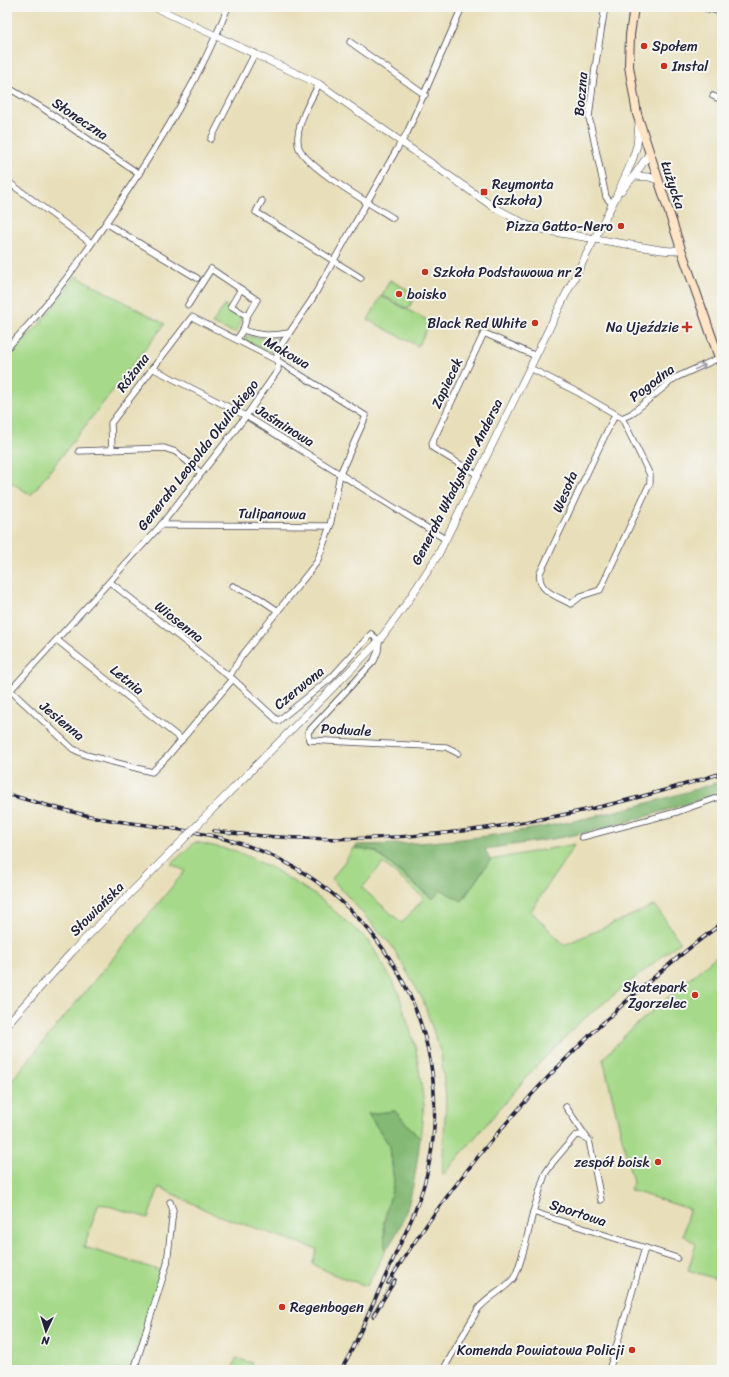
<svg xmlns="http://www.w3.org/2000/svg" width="729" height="1377" font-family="Sriracha,sans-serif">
	<rect width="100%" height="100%" fill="#f6f6f2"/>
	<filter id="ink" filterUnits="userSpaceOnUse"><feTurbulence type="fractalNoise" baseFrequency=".025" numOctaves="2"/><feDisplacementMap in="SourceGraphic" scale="8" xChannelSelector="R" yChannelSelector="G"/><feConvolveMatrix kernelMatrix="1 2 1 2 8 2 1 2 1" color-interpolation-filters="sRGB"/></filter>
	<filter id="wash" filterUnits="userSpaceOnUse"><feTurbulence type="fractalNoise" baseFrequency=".012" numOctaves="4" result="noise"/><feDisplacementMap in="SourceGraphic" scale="16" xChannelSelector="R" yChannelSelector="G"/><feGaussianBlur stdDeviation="0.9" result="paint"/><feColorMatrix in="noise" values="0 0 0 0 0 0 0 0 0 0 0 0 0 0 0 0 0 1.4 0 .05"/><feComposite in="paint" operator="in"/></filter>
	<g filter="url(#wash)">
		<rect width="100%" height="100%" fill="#e8dfba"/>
		<g fill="#a6d989" stroke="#647e62" fill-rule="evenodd">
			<polygon points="76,276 165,324 31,495 7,480 7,356 39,325"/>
			<polygon points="390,280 416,294 408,309 382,295"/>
			<polygon points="381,296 431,322 418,346 368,320"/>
			<polygon points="225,305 241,316 240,325 235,333 212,324"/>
			<polygon points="246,336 269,339 283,338 276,349 269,352 246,341 245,338"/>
			<polygon points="195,842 236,851 274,869 318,897 369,941 398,991 416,1049 424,1104 420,1139 395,1111 368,1114 390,1146 394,1182 384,1222 385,1251 367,1286 335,1275 312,1264 317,1249 214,1214 159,1187 148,1218 99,1203 84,1247 162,1271 131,1370 7,1370 7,1086 185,871 171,864"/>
			<path d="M575,844L531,911L564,945L655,905L680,942L580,1022L532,1071L442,1176L446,1098L441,1054L423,1000L392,946L332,879L354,848L374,851L432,899L441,889L462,901L490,860ZM383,863L424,898L402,923L362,888Z"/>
			<polygon points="722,951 722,1281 688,1270 696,1244 683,1235 689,1209 630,1190 633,1183 603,1059 629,1031"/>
			<polygon points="236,1358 252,1363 250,1370 232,1370"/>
		</g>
		<g fill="#84b975" stroke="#536e58">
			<path d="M722,781V793C676,807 631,822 584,833C551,840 518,844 485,849L490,860L462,901L441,890L433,899L375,851L354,848L357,845C481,845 604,819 722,781Z"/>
			<path d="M395,1111L420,1139C415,1179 410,1219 385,1251L384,1222L394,1182L390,1146L368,1114Z"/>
		</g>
	</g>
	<g filter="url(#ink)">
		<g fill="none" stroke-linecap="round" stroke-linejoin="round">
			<g stroke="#403e4e" stroke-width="7">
				<g id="minor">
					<polyline points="605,7 595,68 589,117 606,197 612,204"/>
					<polyline points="701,7 722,12"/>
					<polyline points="350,42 425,95"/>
					<path d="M319,84C310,101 296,124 298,144C299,164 374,206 393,218"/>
					<polyline points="7,87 44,109 139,174"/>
					<polyline points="713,96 722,100"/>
					<polyline points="211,139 255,53"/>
					<polyline points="7,181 91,243"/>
					<polyline points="262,201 256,212 361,278"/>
					<polyline points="106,223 197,278"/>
					<polyline points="241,289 231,306 247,316"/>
					<polyline points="188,305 211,269 257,300 247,316 243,330 237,339"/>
					<path d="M243,330C260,336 272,336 289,333"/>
					<path d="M7,348C50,304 86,253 120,202C162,139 200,78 228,7"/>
					<polyline points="152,368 246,416 445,539"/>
					<path d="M530,368L579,393L622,418L650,475V483L600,590L581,596L571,604C557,596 537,591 540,573C566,520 589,467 615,415"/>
					<polyline points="622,418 631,414 675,378 719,358"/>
					<polyline points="112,450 111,423 192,317 278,361 366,416 340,474 330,526 161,525"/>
					<polyline points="79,451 164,448 176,452 201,473"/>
					<polyline points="478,475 433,448 432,443 484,333 536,356"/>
					<polyline points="110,582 231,678"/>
					<polyline points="233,586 259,598 278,611"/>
					<polyline points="57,640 182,740"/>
					<polyline points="229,677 241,657 317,562 330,526"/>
					<polyline points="10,690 73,749 86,755 152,772 167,757 233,679 278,721 331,678 371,634 379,641 378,651 374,661 308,732 309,740 446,747 458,753"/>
					<polyline points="7,694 161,525 246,416 278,370 277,351 311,301 397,149 407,133 462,7"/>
					<polyline points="582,837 677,812 722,796"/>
					<polyline points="566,1107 587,1138"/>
					<polyline points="601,1200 589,1140 580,1135 575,1136 553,1162 545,1174 533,1212 677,1258"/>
					<polyline points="134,1370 167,1264 173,1210 170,1202"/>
					<path d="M443,1370L478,1309C488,1297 502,1291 513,1279C520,1271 530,1225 533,1212"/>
					<path d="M609,1370C622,1329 633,1288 645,1248"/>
				</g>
			</g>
			<g stroke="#403e4e" stroke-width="8">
				<g id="tertiary">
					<polyline points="154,7 319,84 492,206 529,226 554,232 661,250 672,251 681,249"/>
					<polyline points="634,176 649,177 658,180"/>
					<polyline points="621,191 634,176 649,154"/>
					<polyline points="207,815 379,641 406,604 438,555 565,296 616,197 632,161 637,145 639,123"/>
					<polyline points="7,1024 72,952 178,845"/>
				</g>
			</g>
			<g stroke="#403e4e" stroke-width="10">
				<polyline id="secondary" points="634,7 630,35 629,66 637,114 681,249 722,366"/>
			</g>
			<use href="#minor" stroke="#fff" stroke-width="5.5"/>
			<use href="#tertiary" stroke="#fff" stroke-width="7"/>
			<use href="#secondary" stroke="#ffe4c6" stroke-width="8"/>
			<g stroke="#22223b" stroke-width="3.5">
				<g id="rail">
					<path d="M7,794C41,804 75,814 110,820C156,827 203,830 248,846C377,891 457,1029 429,1164C423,1196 409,1226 395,1255C381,1286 367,1317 353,1348L341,1370"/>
					<path d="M214,831C387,853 556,826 722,773"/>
					<path d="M388,1283C474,1144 591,1021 722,923"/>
					<polyline points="373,1316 395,1280"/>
				</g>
			</g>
			<use href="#rail" stroke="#f6f6f2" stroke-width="2" stroke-dasharray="6" stroke-linecap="butt"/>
			<g stroke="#403e4e" stroke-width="8" stroke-linecap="butt">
				<polyline id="tertiary-bridge" points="178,845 207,815"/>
			</g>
			<use href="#tertiary-bridge" stroke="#fff" stroke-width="7"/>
		</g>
		<defs><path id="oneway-shaft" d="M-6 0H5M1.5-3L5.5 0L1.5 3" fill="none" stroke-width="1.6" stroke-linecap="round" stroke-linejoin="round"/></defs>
		<use stroke="#9c9ca7" href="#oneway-shaft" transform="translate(700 367) rotate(-24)"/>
	</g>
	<g fill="#c8321e" stroke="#f6f6f2" stroke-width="1.5">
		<circle cx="644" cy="46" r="4"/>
		<circle cx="664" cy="66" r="4"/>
		<rect x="480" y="188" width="8" height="8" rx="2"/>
		<circle cx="621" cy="226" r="4"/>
		<circle cx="425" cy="272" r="4"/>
		<circle cx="399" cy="294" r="4"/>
		<circle cx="535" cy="323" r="4"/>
		<path d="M685 321h4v4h4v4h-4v4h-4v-4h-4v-4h4z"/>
		<circle cx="695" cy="995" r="4"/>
		<circle cx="658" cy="1162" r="4"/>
		<circle cx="282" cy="1307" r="4"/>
		<circle cx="632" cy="1350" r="4"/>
	</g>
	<g text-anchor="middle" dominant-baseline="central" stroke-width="4" stroke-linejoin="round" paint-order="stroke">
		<g font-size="14" fill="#22223b" stroke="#f6f6f2" text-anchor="start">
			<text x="652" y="46">Społem</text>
			<text x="672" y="66">Instal</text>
			<text x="492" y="184">Reymonta<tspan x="492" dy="16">(szkoła)</tspan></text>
			<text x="613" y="226" text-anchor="end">Pizza Gatto-Nero</text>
			<text x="433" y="272">Szkoła Podstawowa nr 2</text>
			<text x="407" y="294">boisko</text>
			<text x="527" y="323" text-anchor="end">Black Red White</text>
			<text x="679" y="327" text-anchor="end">Na Ujeździe</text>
			<text x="687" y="987" text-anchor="end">Skatepark<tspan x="687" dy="16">Zgorzelec</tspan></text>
			<text x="650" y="1162" text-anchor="end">zespół boisk</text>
			<text x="290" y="1307">Regenbogen</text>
			<text x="624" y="1350" text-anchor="end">Komenda Powiatowa Policji</text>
		</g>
		<g font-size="14" fill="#22223b" stroke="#f6f6f2">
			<text transform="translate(581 94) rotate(-85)">Boczna</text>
			<text transform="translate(80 119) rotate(34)">Słoneczna</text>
			<text transform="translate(673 185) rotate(72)">Łużycka</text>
			<text transform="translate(287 353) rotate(30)">Makowa</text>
			<text transform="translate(133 373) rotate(-53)">Różana</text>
			<text transform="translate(447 383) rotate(-65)">Zapiecek</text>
			<text transform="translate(652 383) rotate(-37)">Pogodna</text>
			<text transform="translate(285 426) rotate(32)">Jaśminowa</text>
			<text transform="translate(198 455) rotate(-52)">Generała Leopolda Okulickiego</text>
			<text transform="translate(457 482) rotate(-63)">Generała Władysława Andersa</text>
			<text transform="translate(565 492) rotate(-67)">Wesoła</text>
			<text transform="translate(272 514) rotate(1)">Tulipanowa</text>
			<text transform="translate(179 622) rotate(38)">Wiosenna</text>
			<text transform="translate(127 680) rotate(39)">Letnia</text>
			<text transform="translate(299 688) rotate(-39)">Czerwona</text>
			<text transform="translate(62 721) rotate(40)">Jesienna</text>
			<text transform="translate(346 730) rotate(3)">Podwale</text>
			<text transform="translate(97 909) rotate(-45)">Słowiańska</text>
			<text transform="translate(578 1213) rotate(18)">Sportowa</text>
		</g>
	</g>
	<rect width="729" height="1377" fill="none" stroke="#f6f6f2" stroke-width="24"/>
	<g transform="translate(46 1331) rotate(184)" stroke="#f6f6f2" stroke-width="3" paint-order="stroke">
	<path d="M0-3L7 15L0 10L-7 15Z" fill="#22223b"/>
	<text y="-6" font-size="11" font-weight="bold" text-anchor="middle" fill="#22223b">N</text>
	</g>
</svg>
